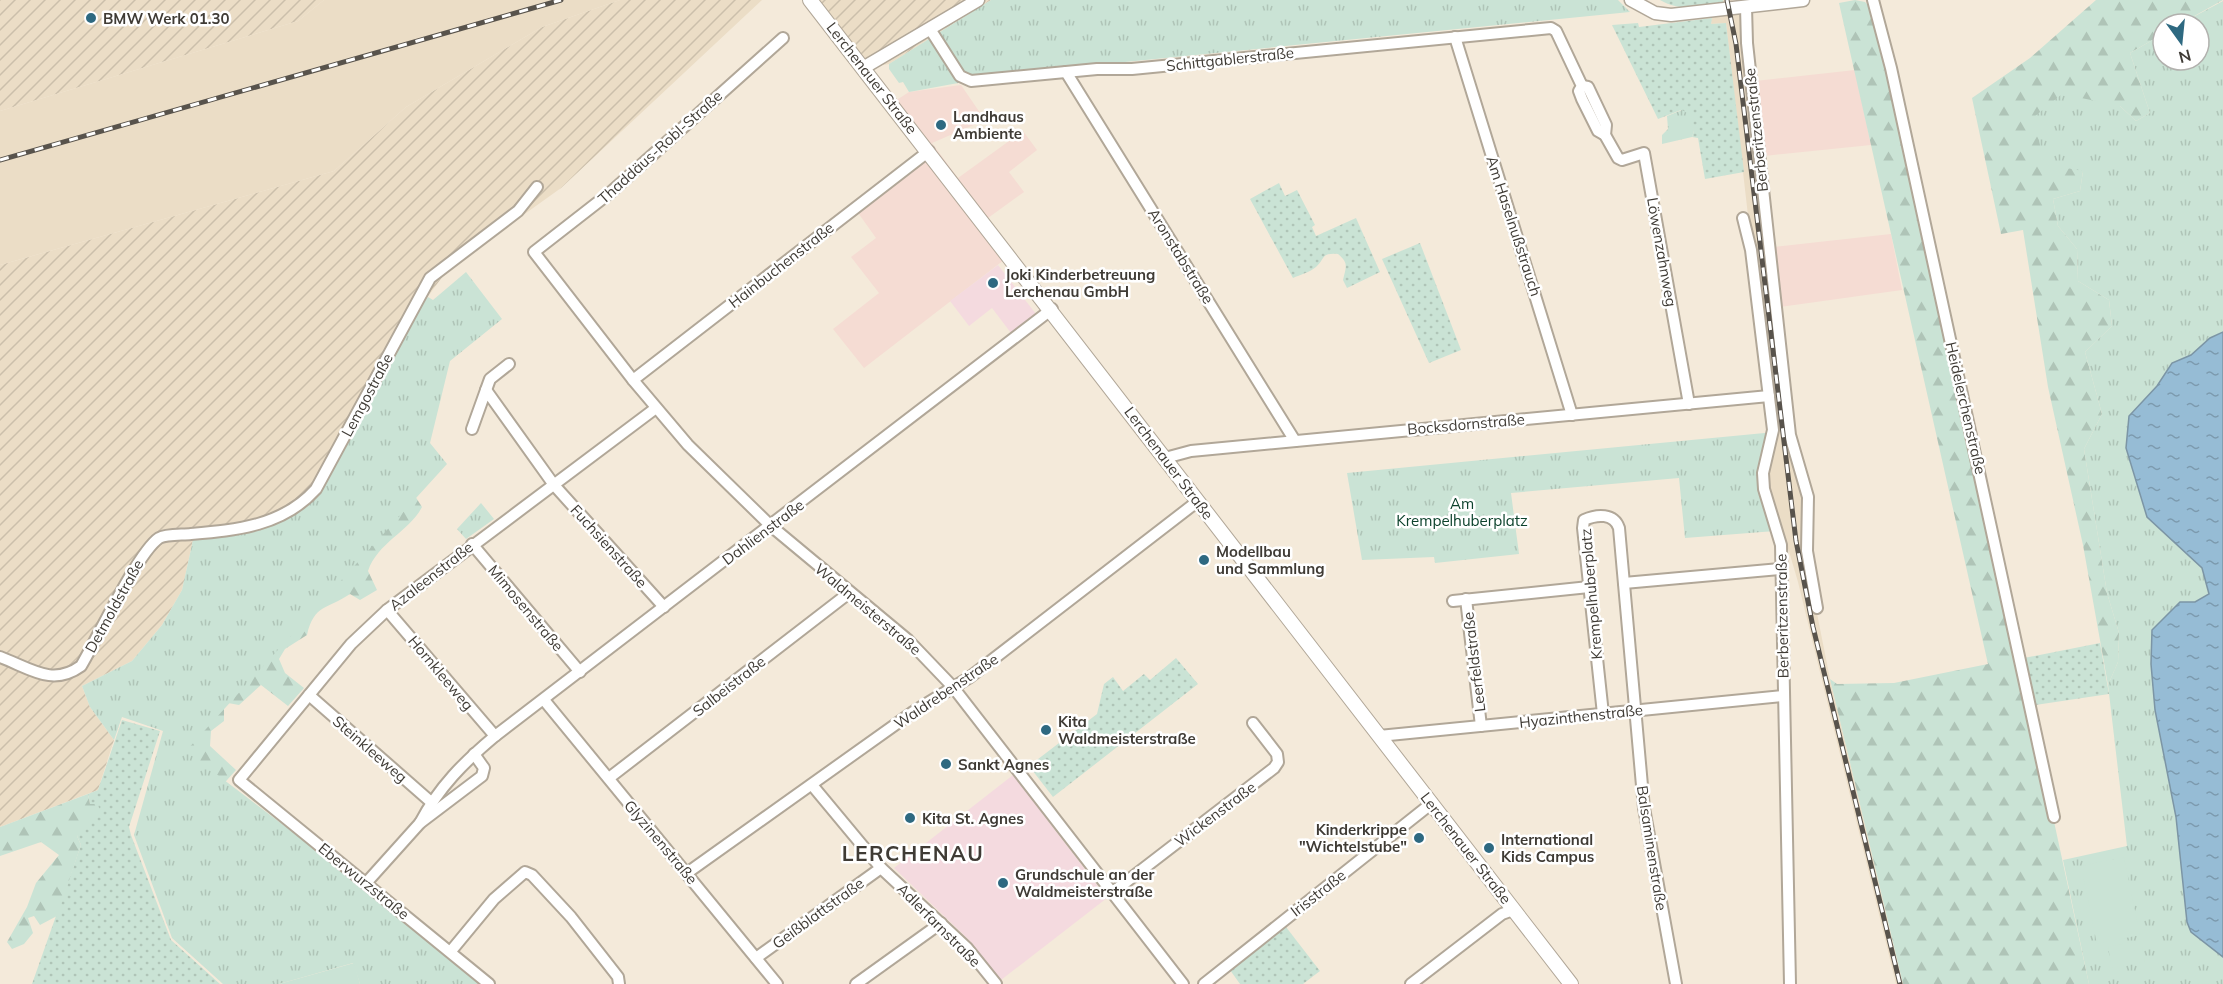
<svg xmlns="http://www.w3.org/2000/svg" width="2223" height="984" font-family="Mulish,sans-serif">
	<defs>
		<pattern id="industrial-furrows" width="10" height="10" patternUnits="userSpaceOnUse" patternTransform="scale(1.5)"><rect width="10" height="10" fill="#ebddc6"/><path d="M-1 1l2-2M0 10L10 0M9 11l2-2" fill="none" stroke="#cbbfab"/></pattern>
		<pattern id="grass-dots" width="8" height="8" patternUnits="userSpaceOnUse" patternTransform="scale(1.5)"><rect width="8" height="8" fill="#cae3d5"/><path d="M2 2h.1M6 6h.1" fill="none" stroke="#afc4b7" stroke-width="1.8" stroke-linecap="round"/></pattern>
		<pattern id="forest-firs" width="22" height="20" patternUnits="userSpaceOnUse" patternTransform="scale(1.5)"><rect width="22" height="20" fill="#cae3d5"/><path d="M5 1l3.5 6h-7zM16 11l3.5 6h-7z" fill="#afc4b7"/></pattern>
		<pattern id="park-tufts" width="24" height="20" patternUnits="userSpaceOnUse" patternTransform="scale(1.5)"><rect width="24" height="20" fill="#cae3d5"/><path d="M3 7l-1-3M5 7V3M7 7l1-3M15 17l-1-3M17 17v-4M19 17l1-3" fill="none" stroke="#afc4b7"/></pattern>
		<pattern id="water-ripples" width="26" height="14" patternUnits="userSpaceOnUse" patternTransform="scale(1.5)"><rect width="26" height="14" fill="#96bcd5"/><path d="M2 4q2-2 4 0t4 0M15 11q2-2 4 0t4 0" fill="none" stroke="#7c9aae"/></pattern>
	</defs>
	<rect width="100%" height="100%" fill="#f4eada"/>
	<g fill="#f5dcd3">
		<polygon points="1855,70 1871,145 1764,156 1755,81"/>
		<polygon points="961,85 985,120 932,143 958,178 1023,131 1037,150 1009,172 1024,192 988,218 1013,253 864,368 833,329 879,293 851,257 876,238 856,210 930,152 892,103 909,92"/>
		<polygon points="1891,234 1902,290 1772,308 1765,248"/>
	</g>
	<g fill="url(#industrial-furrows)">
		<polygon points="0,0 324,0 298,21 0,111"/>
		<polygon points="620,0 762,0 561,188 448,269 416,313 321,493 308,507 263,528 193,540 182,590 162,625 132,661 82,686 90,707 114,740 98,790 0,827 0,265 334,171 406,107 542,27"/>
		<polygon points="810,0 991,0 889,64 864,68"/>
	</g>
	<g fill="#f4dadf">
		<polygon points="998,265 1036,314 1011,333 992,308 969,326 950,301"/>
		<polygon points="1013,775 1107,898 1001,980 969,940 894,868"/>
	</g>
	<g fill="#ebddc6">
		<polygon points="324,0 620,0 542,27 406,107 334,171 0,265 0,111 298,21"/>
		<polygon points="1723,0 1732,0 1733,4 1739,3 1772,308 1806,497 1805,553 1830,679 1903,984 1896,984 1798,582 1783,531 1775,531 1763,496 1774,443 1726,23 1711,24 1712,18 1724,4"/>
	</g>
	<g fill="url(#grass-dots)">
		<path d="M1660,0H1723L1724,4C1701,7 1681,12 1660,0Z"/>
		<polygon points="1712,18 1711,24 1726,23 1744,172 1705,179 1698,138 1692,137 1694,131 1681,110 1658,119 1612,25 1638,23 1639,27"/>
		<path d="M1279,183L1285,196L1297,190L1315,225L1312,227L1316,236L1356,218L1380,272L1347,288L1343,280C1346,267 1349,263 1338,254C1320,253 1326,258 1316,267C1310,272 1300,275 1293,278L1250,199Z"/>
		<polygon points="1420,243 1461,350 1429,363 1382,259"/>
		<polygon points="2100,643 2109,694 2029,706 2019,659"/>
		<polygon points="1176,658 1198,684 1053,797 1029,766 1097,714 1104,684 1113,677 1123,691 1144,674 1150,680"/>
		<polygon points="122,720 160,731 129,827 131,835 171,940 220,984 32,984 81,845 77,836 90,804 88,794 98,790"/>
		<polygon points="1286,927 1320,971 1303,984 1240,984 1230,970"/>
	</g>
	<g fill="url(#forest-firs)">
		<polygon points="1855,0 1865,2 1873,11 2019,659 2089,984 1903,984 1830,679 1837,684 1894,683 1988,664 1839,3"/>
		<polygon points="2096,0 2223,0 2180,24 2163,24 2163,34 2130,53 2150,113 2136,121 2120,106 2083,171 2080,191 2053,199 2058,226 2077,249 2078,281 2109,300 2112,326 2085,352 2102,414 2084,449 2107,593 2119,633 2118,662 2108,685 2083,545 2048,387 2023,230 2001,234 1972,98 2030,58"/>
		<path d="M408,485L422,507C409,532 378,542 368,571L377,590L360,600L350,594C328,609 314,604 307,635L285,649L279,659L285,673L304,688L288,706L261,685L239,705L228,703L224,707V721L211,731L210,746L236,770L219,789L180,807L175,722Z"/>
		<polygon points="88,794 90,804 98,804 100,812 77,836 81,845 57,916 40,925 34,916 28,918 33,933 24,944 12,949 7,942 27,907 36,883 59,855 41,842 0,856 0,827"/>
	</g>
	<g fill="url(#park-tufts)">
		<polygon points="991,0 1618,0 1630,12 1013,73 909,92 903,82 899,83 889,69 889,64"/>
		<polygon points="2223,1 2223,984 2089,984 2063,860 2127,846 2108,685 2118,662 2119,633 2107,593 2084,449 2102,414 2085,352 2112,326 2109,300 2078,281 2077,249 2058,226 2053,199 2080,191 2083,171 2044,164 2034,117 2062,94 2120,106 2136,121 2150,113 2130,53 2163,34 2163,60 2199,60 2199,24 2180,24"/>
		<polygon points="1682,110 1692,116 1694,131 1692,137 1662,144 1662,135 1668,129 1667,116"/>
		<path d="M466,272L502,319L450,361L430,443L447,464L186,751L369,890L481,984H360L353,963L279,984H223L172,938L134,835L163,731L122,717L114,740L90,707L82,686L132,661L162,625L182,590L193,540C239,535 288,529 321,493L416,313L428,297L433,300Z"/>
		<polygon points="1775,432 1764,473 1775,531 1685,538 1679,478 1511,493 1519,554 1435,563 1434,557 1362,560 1347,473"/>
		<polygon points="481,503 494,519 466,539 457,529"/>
	</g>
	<g fill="#cae3d5">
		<polygon points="2124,857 2140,935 2097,944 2081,866"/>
		<polygon points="2141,940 2145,962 2112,968 2108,947"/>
		<polygon points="354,963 360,984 279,984"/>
	</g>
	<polygon fill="url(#water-ripples)" stroke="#7c95a5" stroke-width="1.5" points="2223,332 2223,957 2191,932 2187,922 2176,817 2155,710 2151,664 2152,630 2180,602 2195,602 2209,594 2202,568 2147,517 2126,448 2129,416 2157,386 2172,363 2191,355 2210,338"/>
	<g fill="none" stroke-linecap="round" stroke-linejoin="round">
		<g stroke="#b1a798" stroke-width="14">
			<g id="minor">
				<polyline points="1873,0 1891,68 2054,817"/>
				<polyline points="1746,7 1747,43 1790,435 1808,497 1807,551 1817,608"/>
				<polyline points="930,29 960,76 971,81 1097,69 1132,69 1551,28 1556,31 1582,86 1579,91 1582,99 1598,131 1605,135 1618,158 1622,160 1644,153 1689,404"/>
				<polyline points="1455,37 1572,415"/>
				<polyline points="783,38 611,192 534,252 633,380 688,445 771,526 908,640 953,687 1183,984"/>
				<polyline points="1066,72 1295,441"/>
				<polyline points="1582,86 1588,87 1606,125 1605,135"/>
				<polyline points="1743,218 1751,250 1773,430 1763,473 1764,489 1781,545 1790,984"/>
				<polyline points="633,380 929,151"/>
				<polyline points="486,390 490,379 509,364"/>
				<polyline points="472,429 486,390 554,485 664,607"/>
				<polyline points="1165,458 1191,451 1769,396"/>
				<polyline points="472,544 580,672"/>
				<polyline points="1624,583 1780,569"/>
				<polyline points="1466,599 1481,726"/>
				<polyline points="1453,601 1589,587"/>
				<polyline points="387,610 495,736"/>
				<path d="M0,657C30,668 52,687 81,666C97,639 138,552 159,538C166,534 182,535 191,534C237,530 283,526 316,489L430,278L518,211L537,187"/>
				<polyline points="309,695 431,802"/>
				<polyline points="544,700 777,984"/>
				<path d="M1603,714L1583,528L1584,520C1597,514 1614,513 1619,528L1644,808L1676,984"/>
				<polyline points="1379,736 1783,696"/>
				<polyline points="609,778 849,593"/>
				<polyline points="812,785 881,868 967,948 996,984"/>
				<path d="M420,823C439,787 464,762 495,736L1052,309"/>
				<polyline points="687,873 913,712 970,677 1198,501"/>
				<polyline points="367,882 420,823 482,776 484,768 474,754"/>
				<polyline points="1113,892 1274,768 1278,762 1277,754 1253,723"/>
				<polyline points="451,951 494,899 525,872 532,875 571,917 618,977 619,984"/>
				<polyline points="756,958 881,868"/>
				<polyline points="489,984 239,780 351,644 387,610 656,408"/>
				<polyline points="856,984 941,923"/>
				<polyline points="1204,984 1432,803"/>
				<polyline points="1411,984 1502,914 1513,910"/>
			</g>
		</g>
		<g stroke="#b1a798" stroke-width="15">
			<g id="tertiary">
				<polyline points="1631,0 1655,13 1671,15 1803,0"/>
				<polyline points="863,68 978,0"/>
			</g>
		</g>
		<g stroke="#b1a798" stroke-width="16">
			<polyline id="secondary" points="810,0 1571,984"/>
		</g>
		<use href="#minor" stroke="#fff" stroke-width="10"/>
		<use href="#tertiary" stroke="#fff" stroke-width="12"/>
		<use href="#secondary" stroke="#fff" stroke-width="14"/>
		<g stroke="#58534c" stroke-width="5">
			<g id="rail">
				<polyline points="1727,0 1736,44 1796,541 1813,627 1900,984"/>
				<polyline points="0,160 561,0"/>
			</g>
		</g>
		<use href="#rail" stroke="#fff" stroke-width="3" stroke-dasharray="9" stroke-linecap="butt"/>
	</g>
	<g fill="#2e6981" stroke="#fff" stroke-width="2">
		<circle cx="91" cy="18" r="6"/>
		<circle cx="941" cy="125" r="6"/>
		<circle cx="993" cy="283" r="6"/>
		<circle cx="1204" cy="560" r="6"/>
		<circle cx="1046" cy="730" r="6"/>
		<circle cx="946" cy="764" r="6"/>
		<circle cx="910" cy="818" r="6"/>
		<circle cx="1419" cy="838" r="6"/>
		<circle cx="1489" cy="848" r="6"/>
		<circle cx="1003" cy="883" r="6"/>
	</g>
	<g text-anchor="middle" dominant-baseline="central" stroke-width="5" stroke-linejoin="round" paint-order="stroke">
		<g font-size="15" font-weight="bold" fill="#3f3b35" stroke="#fff" text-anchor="start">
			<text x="103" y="18">BMW Werk 01.30</text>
			<text x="953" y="116">Landhaus<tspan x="953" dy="17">Ambiente</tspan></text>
			<text x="1005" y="274">Joki Kinderbetreuung<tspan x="1005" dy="17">Lerchenau GmbH</tspan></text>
			<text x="1216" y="551">Modellbau<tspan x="1216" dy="17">und Sammlung</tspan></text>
			<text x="1058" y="721">Kita<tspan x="1058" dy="17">Waldmeisterstraße</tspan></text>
			<text x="958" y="764">Sankt Agnes</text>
			<text x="922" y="818">Kita St. Agnes</text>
			<text x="1407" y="829" text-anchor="end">Kinderkrippe<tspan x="1407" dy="17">"Wichtelstube"</tspan></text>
			<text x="1501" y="839">International<tspan x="1501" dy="17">Kids Campus</tspan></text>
			<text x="1015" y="874">Grundschule an der<tspan x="1015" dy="17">Waldmeisterstraße</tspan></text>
		</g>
		<g font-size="15" fill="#3f3b35" stroke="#fff">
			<text transform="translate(1230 59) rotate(-6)">Schittgablerstraße</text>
			<text transform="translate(872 78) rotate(52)">Lerchenauer Straße</text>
			<text transform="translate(1756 130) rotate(-96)">Berberitzenstraße</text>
			<text transform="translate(660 147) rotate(-42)">Thaddäus-Robl-Straße</text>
			<text transform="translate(1514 226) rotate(72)">Am Haselnußstrauch</text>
			<text transform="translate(1662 252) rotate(80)">Löwenzahnweg</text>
			<text transform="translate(1181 256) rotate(58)">Aronstabstraße</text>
			<text transform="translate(781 265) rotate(-38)">Hainbuchenstraße</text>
			<text transform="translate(367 395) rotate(-62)">Lemgostraße</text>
			<text transform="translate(1966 408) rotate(77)">Heidelerchenstraße</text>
			<text transform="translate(1466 424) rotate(-5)">Bocksdornstraße</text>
			<text transform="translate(1169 463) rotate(53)">Lerchenauer Straße</text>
			<text transform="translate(763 532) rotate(-37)">Dahlienstraße</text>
			<text transform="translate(609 546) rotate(48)">Fuchsienstraße</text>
			<text transform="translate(431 576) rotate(-38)">Azaleenstraße</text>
			<text transform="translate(1591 594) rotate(-95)">Krempelhuberplatz</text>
			<text transform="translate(114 606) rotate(-61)">Detmoldstraße</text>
			<text transform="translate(526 608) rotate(50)">Mimosenstraße</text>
			<text transform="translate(868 609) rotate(40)">Waldmeisterstraße</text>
			<text transform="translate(1782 616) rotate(-91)">Berberitzenstraße</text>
			<text transform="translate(1474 662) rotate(-97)">Leerfeldstraße</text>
			<text transform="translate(441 673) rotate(50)">Hornkleeweg</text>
			<text transform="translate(729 686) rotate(-38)">Salbeistraße</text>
			<text transform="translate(946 691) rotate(-34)">Waldrebenstraße</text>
			<text transform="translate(1581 716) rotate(-6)">Hyazinthenstraße</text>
			<text transform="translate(370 749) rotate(41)">Steinkleeweg</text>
			<text transform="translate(1215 814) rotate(-37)">Wickenstraße</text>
			<text transform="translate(661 842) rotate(50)">Glyzinenstraße</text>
			<text transform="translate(1466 848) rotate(52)">Lerchenauer Straße</text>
			<text transform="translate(1652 848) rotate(81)">Balsaminenstraße</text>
			<text transform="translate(364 881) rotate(39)">Eberwurzstraße</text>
			<text transform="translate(1318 893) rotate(-38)">Irisstraße</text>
			<text transform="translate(818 913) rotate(-36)">Geißblattstraße</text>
			<text transform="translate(939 925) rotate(45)">Adlerfarnstraße</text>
		</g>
		<g font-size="15" fill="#0c422c" stroke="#fff">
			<text x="1462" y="503">Am<tspan x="1462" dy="17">Krempelhuberplatz</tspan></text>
		</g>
		<g font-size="21" font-weight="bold" letter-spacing="1.5" fill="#3f3b35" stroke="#fff">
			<text x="913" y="853">LERCHENAU</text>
		</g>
	</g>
	<g transform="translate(2181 42) rotate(165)"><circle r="28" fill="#ffffff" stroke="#b2b1ae" stroke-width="1.5"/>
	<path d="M0-4.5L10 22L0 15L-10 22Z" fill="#2e6981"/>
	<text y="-9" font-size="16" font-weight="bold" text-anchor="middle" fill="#3f3b35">N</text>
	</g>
</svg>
